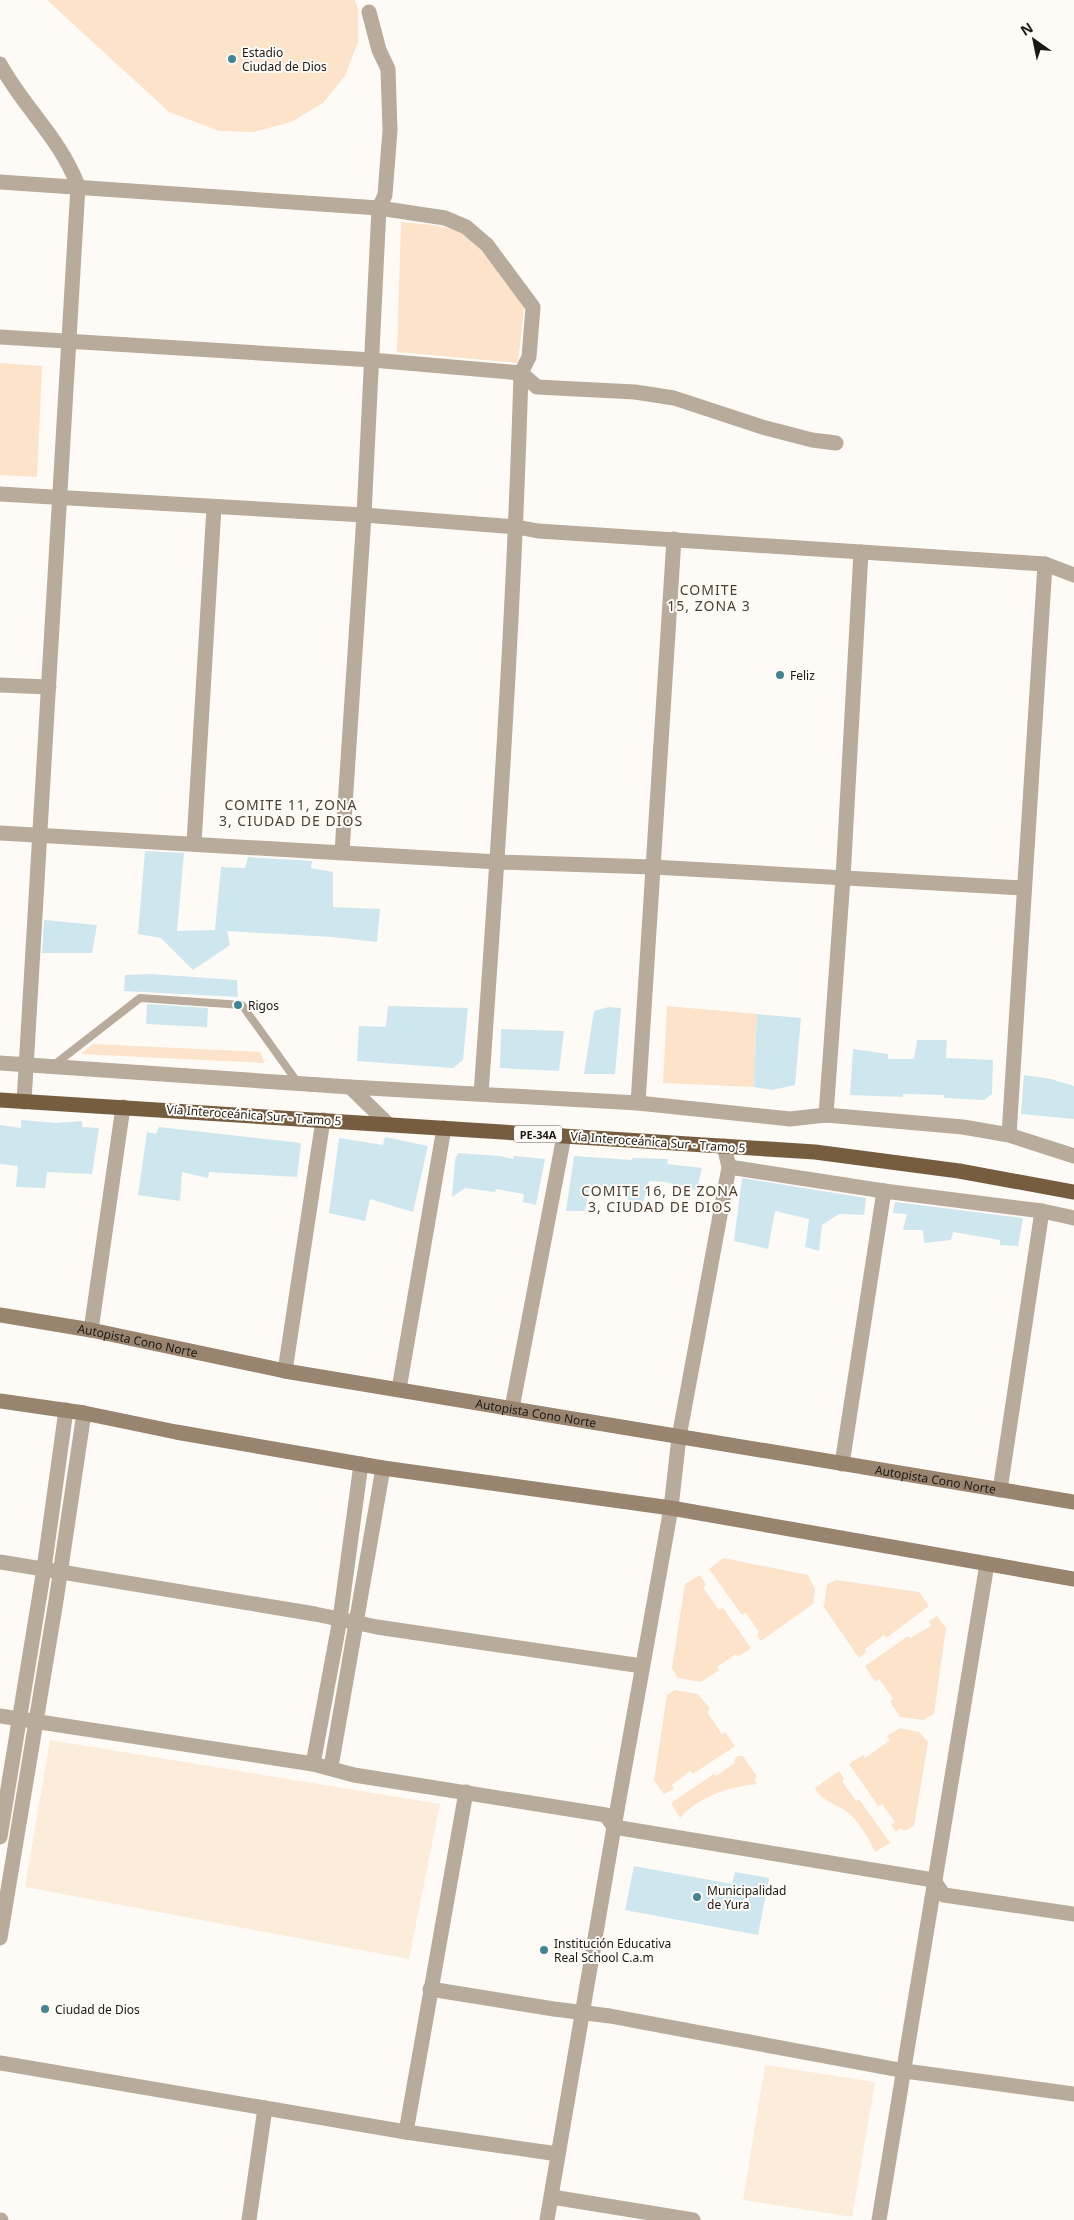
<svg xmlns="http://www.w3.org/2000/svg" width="1074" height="2220" font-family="'Noto Sans',sans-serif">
	<rect width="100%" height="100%" fill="#fefbf7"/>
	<g fill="#fcecda">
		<polygon points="50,1740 440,1804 409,1959 25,1887"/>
		<polygon points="765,2065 875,2082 852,2217 743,2200"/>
	</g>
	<g fill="#fce3c9">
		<polygon points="47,0 355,0 358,9 358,42 345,76 323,103 291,122 254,132 219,131 169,112"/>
		<path d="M401,222C420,224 440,224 458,232C480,241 510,288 524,308L518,363L397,352Z"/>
		<polygon points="0,363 42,366 37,477 0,475"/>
		<polygon points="667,1006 757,1014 754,1087 663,1083"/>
		<polygon points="93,1044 260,1052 265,1063 81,1054"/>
		<polygon points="723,1558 808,1575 815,1589 813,1604 761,1641 757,1635 759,1632 746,1613 742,1615 709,1569"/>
		<polygon points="700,1575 706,1585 703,1588 719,1610 723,1608 751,1648 738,1657 736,1654 717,1667 719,1670 701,1682 678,1678 672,1668 685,1584"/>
		<polygon points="836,1580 919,1592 929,1606 886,1638 884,1635 865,1649 866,1652 859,1658 824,1607 827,1584"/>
		<polygon points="937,1616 946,1628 934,1714 923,1720 900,1717 890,1701 893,1698 879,1679 875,1682 865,1666 908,1636 910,1638 931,1626 929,1621"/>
		<polygon points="675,1690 698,1694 710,1709 707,1712 722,1734 725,1732 735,1746 693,1774 690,1771 672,1785 674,1789 664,1794 654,1781 667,1695"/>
		<polygon points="900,1728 919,1732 928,1742 914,1826 904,1831 901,1828 896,1832 891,1825 895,1822 882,1804 878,1806 849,1764 863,1755 865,1758 890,1740 887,1736"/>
		<path d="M738,1756H743L757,1777L754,1779L757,1784C728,1787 700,1796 680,1818L671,1803L714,1774L716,1776L735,1763L734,1760Z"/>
		<path d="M839,1771L844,1779L842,1781L856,1801L859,1799L890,1843L875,1852C868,1837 859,1821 846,1811C836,1804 820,1800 815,1788Z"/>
	</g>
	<g fill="#cee6ed">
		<polygon points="145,851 184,853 177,931 215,930 221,867 245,868 248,857 312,861 311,868 333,872 333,907 380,909 377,942 332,937 227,931 230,945 193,970 161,938 138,934"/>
		<polygon points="44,920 97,925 92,953 42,953"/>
		<polygon points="150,974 237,980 238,997 124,991 125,975"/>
		<polygon points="147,1004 208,1008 207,1027 146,1024"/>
		<polygon points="388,1006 468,1008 463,1060 453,1068 357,1061 359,1026 386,1027"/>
		<polygon points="609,1007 621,1008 615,1074 584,1074 594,1011"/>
		<polygon points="757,1014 801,1018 795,1085 772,1090 754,1087"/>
		<polygon points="501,1029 564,1031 559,1071 500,1068"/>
		<polygon points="917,1040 947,1040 946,1058 993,1060 992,1094 984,1100 944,1098 944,1095 903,1094 903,1097 850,1095 853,1049 888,1054 888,1059 914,1059"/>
		<polygon points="1024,1075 1051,1079 1074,1086 1074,1119 1021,1114"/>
		<polygon points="21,1120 57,1123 82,1121 82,1127 99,1128 92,1174 47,1172 45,1188 16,1187 18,1166 0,1164 0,1125 21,1128"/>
		<polygon points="159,1127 301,1143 297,1177 209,1172 208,1178 182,1172 180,1201 138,1195 147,1132 156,1134"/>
		<polygon points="385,1137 428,1146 413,1212 370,1199 365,1221 329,1213 339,1138 383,1145"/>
		<polygon points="458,1153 500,1156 513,1159 514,1156 545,1159 536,1205 523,1202 524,1194 496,1189 495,1192 465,1188 452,1197 455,1160"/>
		<polygon points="574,1156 632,1160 632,1158 668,1159 667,1164 702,1168 697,1190 665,1182 649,1181 640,1213 627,1211 629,1190 589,1189 585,1211 566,1211"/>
		<polygon points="742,1178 866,1198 864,1215 839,1214 822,1225 819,1251 805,1247 809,1219 775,1211 768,1249 734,1241"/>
		<polygon points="895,1202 1023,1218 1018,1246 1000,1245 1000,1240 953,1232 951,1240 924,1243 923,1230 903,1230 907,1214 893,1213"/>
		<polygon points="634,1866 732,1884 735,1872 769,1878 758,1935 625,1910"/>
	</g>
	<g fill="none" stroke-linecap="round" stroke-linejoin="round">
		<polyline stroke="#b9ab9c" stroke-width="8" points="54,1065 140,998 242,1005 298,1083"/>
		<g stroke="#b9ab9c" stroke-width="15">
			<path d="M0,64C24,108 60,138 78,186L24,1102"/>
			<path d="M0,182L379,208L445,218L466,227L487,245L533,307L529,357L521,373C514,613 498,854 481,1094"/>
			<polyline points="0,337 372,360 521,373 537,387 635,392 674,398 762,427 812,440 836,443"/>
			<polyline points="0,494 364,515 517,527 538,531 1045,564 1074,575"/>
			<polyline points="0,685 49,687"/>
			<polyline points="0,833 498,862 653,867 1024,888"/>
			<polyline points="194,843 214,507"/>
			<polyline points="342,852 364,515 379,208 385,195 390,130 388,69 379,50 369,12"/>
			<polyline points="0,1063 350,1087 638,1103 790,1119 826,1115 963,1127 1009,1135 1074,1156"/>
			<polyline points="350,1087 388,1124"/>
			<polyline points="638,1103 674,539"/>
			<polyline points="826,1115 843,878 861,552"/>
			<polyline points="1009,1135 1045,564"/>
			<polyline points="729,1167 884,1191 1042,1211 1074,1218"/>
			<polyline points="91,1330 123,1107"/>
			<polyline points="285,1371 323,1120"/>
			<polyline points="399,1389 444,1128"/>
			<polyline points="512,1408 564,1136"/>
			<polyline points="842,1464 884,1191"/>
			<polyline points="1000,1490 1042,1211"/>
			<polyline points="0,1562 315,1614 377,1627 642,1666"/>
			<polyline points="0,1716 313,1764 354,1775 606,1815 614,1827 933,1880 944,1895 1074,1914"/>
			<polyline points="313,1764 340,1619 361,1464"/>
			<polyline points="331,1767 383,1468"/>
			<polyline points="0,1837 44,1569 66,1410"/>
			<polyline points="0,1938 56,1601 84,1413"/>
			<polyline points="430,1989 554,2009 610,2016 905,2071 1074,2094"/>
			<polyline points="0,2063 406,2132 558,2154"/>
			<polyline points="406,2132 466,1792"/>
			<polyline points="552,2197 693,2220"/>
			<polyline points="0,2220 1,2220"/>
			<polyline points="249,2220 265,2108"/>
			<polyline points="547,2220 614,1827 671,1508 679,1437 729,1167 724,1146"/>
		</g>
		<polyline stroke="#b9ab9c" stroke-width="15" points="879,2220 987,1564"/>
		<g stroke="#98846f" stroke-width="15">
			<path id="s1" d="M0,1315L91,1330L285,1371L1074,1502"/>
			<polyline points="0,1401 84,1413 176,1432 383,1468 671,1508 1074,1579"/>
		</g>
		<polyline stroke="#775d40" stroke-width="15" points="0,1100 815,1152 959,1171 1074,1192"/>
	</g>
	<g fill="#418494" stroke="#fefbf7" stroke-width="2">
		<circle cx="232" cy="59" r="5"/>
		<circle cx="780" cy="675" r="5"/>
		<circle cx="238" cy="1005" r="5"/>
		<circle cx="697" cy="1897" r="5"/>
		<circle cx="544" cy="1950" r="5"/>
		<circle cx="45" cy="2009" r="5"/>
	</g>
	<g text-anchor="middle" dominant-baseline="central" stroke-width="4" stroke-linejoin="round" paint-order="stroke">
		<rect fill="#fefbf7" stroke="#605c57" stroke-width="1" x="514" y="1125.5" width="48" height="17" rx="4"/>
		<g font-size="11" font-weight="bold" fill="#1d1813">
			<text x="538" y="1134">PE-34A</text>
		</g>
		<g font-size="12" fill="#1d1813" stroke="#fefbf7" text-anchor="start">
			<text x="242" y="52">Estadio<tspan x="242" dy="14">Ciudad de Dios</tspan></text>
			<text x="790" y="675">Feliz</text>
			<text x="248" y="1005">Rigos</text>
			<text x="707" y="1890">Municipalidad<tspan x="707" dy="14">de Yura</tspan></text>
			<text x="554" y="1943">Institución Educativa<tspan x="554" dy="14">Real School C.a.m</tspan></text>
			<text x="55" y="2009">Ciudad de Dios</text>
		</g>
		<g font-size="12" fill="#1d1813" stroke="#fefbf7">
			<text transform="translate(254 1115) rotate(4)">Vía Interoceánica Sur - Tramo 5</text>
			<text transform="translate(658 1142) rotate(4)">Vía Interoceánica Sur - Tramo 5</text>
			<text stroke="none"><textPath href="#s1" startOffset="140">Autopista Cono Norte</textPath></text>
			<text stroke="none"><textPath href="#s1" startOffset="545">Autopista Cono Norte</textPath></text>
			<text stroke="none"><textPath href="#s1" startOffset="950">Autopista Cono Norte</textPath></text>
		</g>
		<g font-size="14" letter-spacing="1" fill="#4b3f32" stroke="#fefbf7">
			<text x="709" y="589">COMITE<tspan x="709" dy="16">15, ZONA 3</tspan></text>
			<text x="291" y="804">COMITE 11, ZONA<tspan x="291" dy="16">3, CIUDAD DE DIOS</tspan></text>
			<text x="660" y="1190">COMITE 16, DE ZONA<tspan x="660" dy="16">3, CIUDAD DE DIOS</tspan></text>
		</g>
	</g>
	<g transform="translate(1034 40) rotate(327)" stroke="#fefbf7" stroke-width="4" paint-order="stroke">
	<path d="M0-4L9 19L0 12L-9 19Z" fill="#1d1813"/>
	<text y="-8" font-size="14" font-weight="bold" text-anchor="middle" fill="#1d1813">N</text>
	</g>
</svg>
